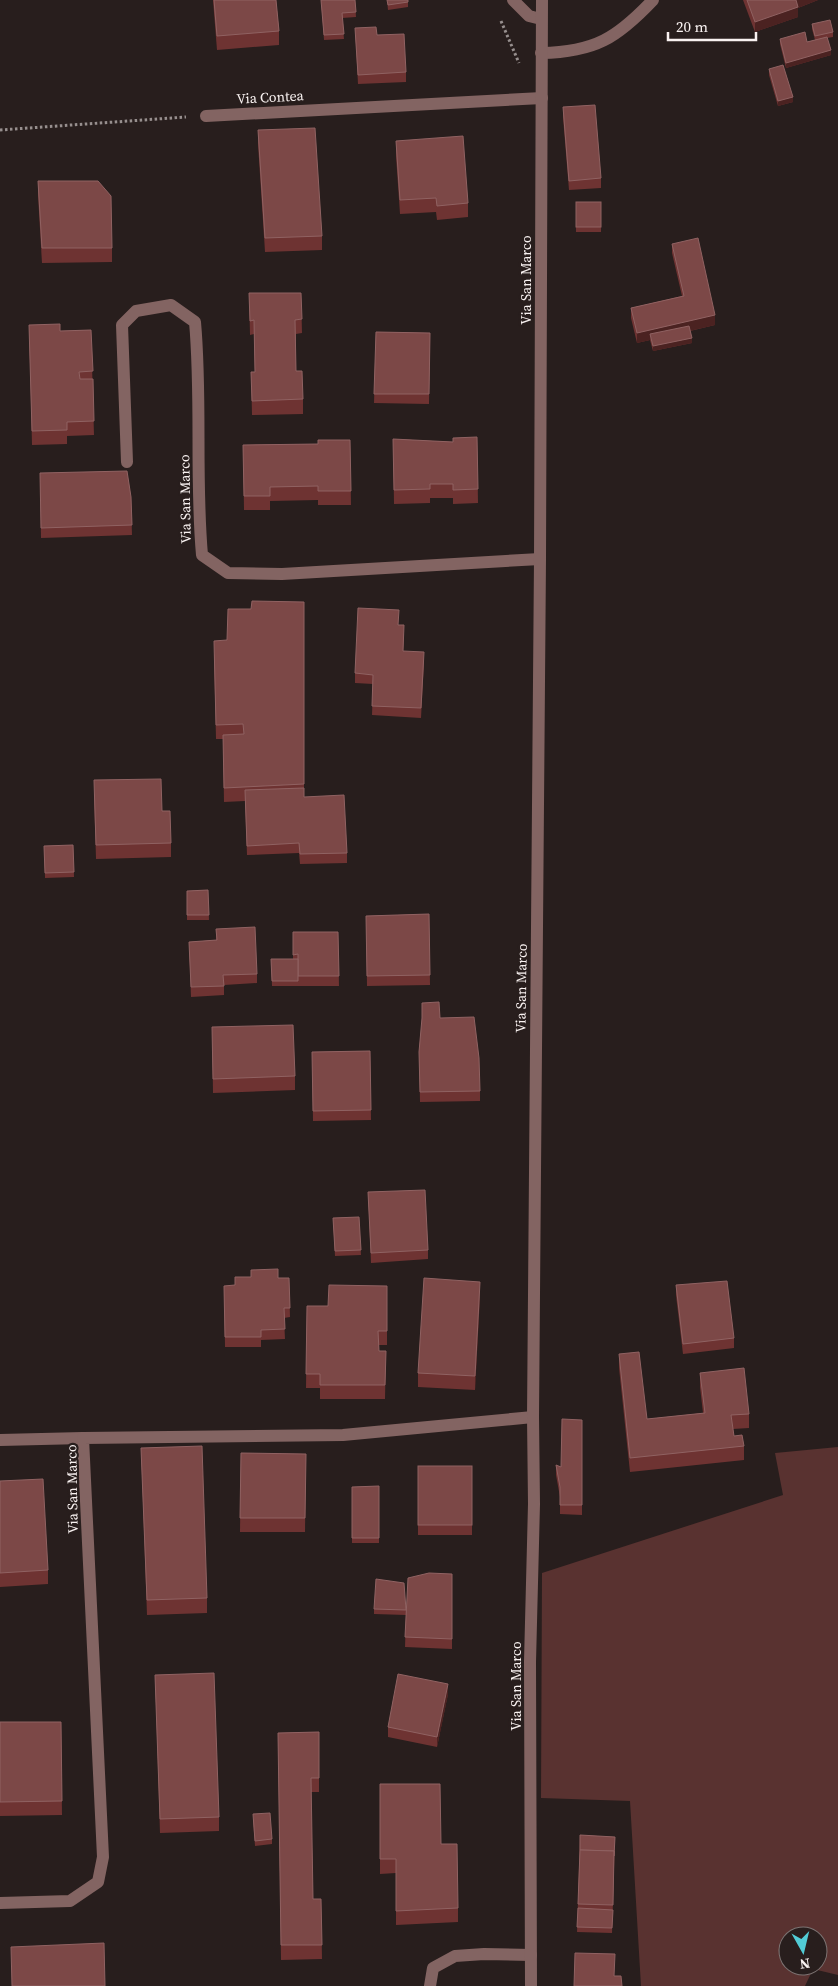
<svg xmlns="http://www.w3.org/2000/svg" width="838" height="1986" font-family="'Source Serif 4',serif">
	<rect width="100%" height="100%" fill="#281e1d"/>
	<path fill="#593230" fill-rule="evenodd" d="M838,1447V1975L813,1969L805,1986H641L630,1801L541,1798L542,1573L783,1495L775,1453ZM788,1936H818V1966H788Z"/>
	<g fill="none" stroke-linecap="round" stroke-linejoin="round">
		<g stroke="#978f8e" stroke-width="3" stroke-dasharray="2.5 2.5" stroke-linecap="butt">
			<polyline points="501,21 519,63"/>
			<polyline points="0,130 186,117"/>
		</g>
		<g stroke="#836462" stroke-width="12">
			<polyline points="513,0 529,16 541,19"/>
			<path d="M541,53C595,52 617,38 653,0"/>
			<polyline points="206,116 542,98"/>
			<path d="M127,462L122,325L136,311L171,305L195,322C202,399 195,477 202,555L228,573L282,574L540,559"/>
			<polyline points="0,1440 83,1438"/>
			<polyline points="0,1903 70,1901 98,1882 103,1857 83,1438 343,1435 533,1417"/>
			<polyline points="430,1986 433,1968 455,1956 484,1954 531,1955"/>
			<polyline points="531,1986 530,1662 534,1504 533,1417 540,559 542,0"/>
		</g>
	</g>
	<g fill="#6e3332">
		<polygon points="213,0 276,0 279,31 279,45 217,50"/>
		<polygon points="321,0 355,0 356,17 342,18 344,39 324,40"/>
		<polygon points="387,0 408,0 408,7 388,10"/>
		<polygon points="743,0 818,0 798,8 798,17 755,32"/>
		<polygon points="812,24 833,32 833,37 827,38 831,55 786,68 780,44 780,39 807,42 815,40 812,29"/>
		<polygon points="355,28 377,35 406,72 406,82 358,84"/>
		<polygon points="769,69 793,102 778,106 769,75"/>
		<polygon points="563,107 601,178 601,188 569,190 563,117"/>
		<polygon points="258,130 322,236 322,250 265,252 258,144"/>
		<polygon points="396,141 468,203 468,217 437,220 436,212 400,214 396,156"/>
		<polygon points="38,181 112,248 112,262 42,263 38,195"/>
		<rect x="576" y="202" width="25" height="30"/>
		<polygon points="672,244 715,325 690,331 692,343 653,351 650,340 637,343 631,318 631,308 682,296 672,253"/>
		<polygon points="249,293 301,293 302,333 296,334 296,371 303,399 303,414 252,415 251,372 255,372 254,334 250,335"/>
		<polygon points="29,325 60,331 91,330 94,435 67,436 67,444 32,445"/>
		<polygon points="376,332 430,333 429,404 374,403"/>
		<polygon points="477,437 478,503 453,504 453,498 430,498 430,503 394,504 393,439 453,442"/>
		<polygon points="350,440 351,505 318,505 318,500 270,501 270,510 244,510 243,445 318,444"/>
		<polygon points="40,473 131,497 132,535 41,538"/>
		<polygon points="304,602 304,797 347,853 347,863 300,864 299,853 247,855 245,801 224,802 223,739 216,739 214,655 227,640 251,609"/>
		<polygon points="399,625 404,635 403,651 424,662 421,718 372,715 373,684 355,683 355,673"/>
		<polygon points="94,794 162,811 171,843 171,857 96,859"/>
		<polygon points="73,845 74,877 45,878 44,846"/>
		<polygon points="208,890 209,920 187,920 187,891"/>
		<polygon points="429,914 430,985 367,986 366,916"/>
		<polygon points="216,929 257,974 257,983 224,985 224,995 191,997 189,942 216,940"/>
		<polygon points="293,932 338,932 339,986 272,986 271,959 293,959"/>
		<polygon points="422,1003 440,1018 480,1091 480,1101 420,1102 419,1052 422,1022"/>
		<polygon points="212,1027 295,1076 295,1090 213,1093"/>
		<polygon points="370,1051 371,1120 313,1121 312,1052"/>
		<polygon points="368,1192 428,1250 428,1259 371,1263"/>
		<polygon points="359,1217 361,1255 335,1256 333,1218"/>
		<polygon points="278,1278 289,1278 290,1317 284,1318 285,1339 261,1340 261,1347 225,1347 224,1286 235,1285"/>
		<polygon points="676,1285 734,1338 734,1348 683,1354 676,1295"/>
		<polygon points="387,1286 387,1345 379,1345 379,1351 386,1351 385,1399 320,1399 320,1388 306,1388 307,1306 328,1306"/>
		<polygon points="480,1296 475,1390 418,1387 418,1373"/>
		<polygon points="619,1354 647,1419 703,1413 700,1387 700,1373 749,1414 749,1428 733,1429 734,1436 744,1446 744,1460 630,1472 619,1368"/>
		<polygon points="582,1420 582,1515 560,1514 560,1497 556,1475 556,1465 561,1467"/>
		<polygon points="141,1448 207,1598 207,1613 147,1615"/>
		<polygon points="241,1453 306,1454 305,1532 240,1532"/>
		<rect x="418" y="1466" width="54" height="69"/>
		<polygon points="0,1481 48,1570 48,1584 0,1587"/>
		<polygon points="379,1486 379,1543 352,1543 352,1487"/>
		<polygon points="452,1574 452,1649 405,1647 406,1615 374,1614 374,1609 406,1606"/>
		<polygon points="155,1675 219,1817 219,1831 160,1833"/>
		<polygon points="448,1694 437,1747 388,1737 388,1727"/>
		<polygon points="0,1722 61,1722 62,1815 0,1816"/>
		<polygon points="319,1732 319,1792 311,1792 313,1899 321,1899 322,1959 281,1960 278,1733"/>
		<polygon points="380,1784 441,1844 458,1908 458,1922 396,1925 396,1873 380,1874"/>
		<polygon points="253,1819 272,1839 272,1844 255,1846"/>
		<polygon points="580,1835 615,1837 612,1933 577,1932"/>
	</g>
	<g fill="#4b2221">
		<polygon points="795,0 818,0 798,8 798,17 755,32 755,22"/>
		<polygon points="831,50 831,55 786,68 786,63"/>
		<polygon points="793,97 793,102 778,106 778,101"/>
		<polygon points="715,315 715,325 651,340 650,334 650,340 637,343 637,333"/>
		<polygon points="692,338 692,343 653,351 653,346"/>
		<polygon points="480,1282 480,1296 475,1390 475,1376"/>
		<polygon points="448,1684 448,1694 437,1747 437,1737"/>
	</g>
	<g fill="#7c4847" stroke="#906262">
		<polygon points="214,0 276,0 279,31 217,36"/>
		<polygon points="321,0 355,0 356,12 342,13 344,34 324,35"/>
		<polygon points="387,0 408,0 408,2 388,5"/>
		<polygon points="747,0 796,0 798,7 755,22"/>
		<polygon points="830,20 833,32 815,36 812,24"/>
		<polygon points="376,27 377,35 404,34 406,72 358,75 355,28"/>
		<polygon points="805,32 807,42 827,37 831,50 786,63 780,39"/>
		<polygon points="783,65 793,97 778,101 769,69"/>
		<polygon points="595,105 601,178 569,181 563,107"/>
		<polygon points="315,128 322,236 265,238 258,130"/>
		<polygon points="463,136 468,203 437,206 436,198 400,200 396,141"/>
		<polygon points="38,181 98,181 111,196 112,248 42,248"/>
		<rect x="576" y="202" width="25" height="25"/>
		<polygon points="698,238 715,315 637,333 631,308 684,296 672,244"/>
		<polygon points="249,293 301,293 302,319 295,320 296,371 302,371 303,399 252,401 251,372 255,372 254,320 250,321"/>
		<polygon points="60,324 60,331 91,330 93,371 79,372 80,379 93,379 94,421 67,422 67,430 32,431 29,325"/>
		<polygon points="689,326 692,338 653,346 650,334"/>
		<polygon points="376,332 430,333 429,394 374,394"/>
		<polygon points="477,437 478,489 453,490 453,484 430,484 430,489 394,490 393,439 453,442 453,438"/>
		<polygon points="318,440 350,440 351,491 318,491 318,486 270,487 270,496 244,496 243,445 318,444"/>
		<polygon points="127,471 131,497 132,525 41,528 40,473"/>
		<polygon points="252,601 304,602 304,784 224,788 223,735 244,734 243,724 216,725 214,641 227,640 228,609 251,609"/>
		<polygon points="358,608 399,610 398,625 404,625 403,651 424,652 421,708 372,706 373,675 355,673"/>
		<polygon points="161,779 162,811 170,811 171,843 96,845 94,780"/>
		<polygon points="304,788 304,797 344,795 347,853 300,854 299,843 247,846 245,790"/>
		<polygon points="73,845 74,872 45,873 44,846"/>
		<polygon points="208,890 209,915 187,915 187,891"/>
		<polygon points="429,914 430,975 367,976 366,916"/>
		<polygon points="255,927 257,974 223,975 224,986 191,987 189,942 217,940 216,929"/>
		<polygon points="293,932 338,932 339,976 298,976 298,954 293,955"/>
		<polygon points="271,959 298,959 298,981 272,981"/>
		<polygon points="439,1002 440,1018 474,1017 479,1058 480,1091 420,1092 419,1052 422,1018 422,1003"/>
		<polygon points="293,1025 295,1076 213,1079 212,1027"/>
		<polygon points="370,1051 371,1110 313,1111 312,1052"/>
		<polygon points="425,1190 428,1250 371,1253 368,1192"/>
		<polygon points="359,1217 361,1250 335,1251 333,1218"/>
		<polygon points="278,1269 278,1278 289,1278 290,1308 284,1308 285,1329 261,1330 261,1337 225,1337 224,1286 235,1285 235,1277 251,1277 251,1270"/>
		<polygon points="424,1278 480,1282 475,1376 418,1373"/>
		<polygon points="727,1281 734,1338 683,1344 676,1285"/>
		<polygon points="329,1285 387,1286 387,1331 378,1331 379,1351 386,1351 385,1385 320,1385 320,1374 306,1374 307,1306 328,1306"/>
		<polygon points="639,1352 647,1419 705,1413 700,1373 744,1368 749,1414 731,1415 734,1436 742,1435 744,1446 630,1458 619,1354"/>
		<polygon points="562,1419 582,1420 582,1505 560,1505 560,1487 556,1465 561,1467"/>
		<polygon points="202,1446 207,1598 147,1600 141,1448"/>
		<polygon points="241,1453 306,1454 305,1518 240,1518"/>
		<rect x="418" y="1466" width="54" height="59"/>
		<polygon points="43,1479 48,1570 0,1573 0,1481"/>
		<polygon points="379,1486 379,1538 352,1538 352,1487"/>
		<polygon points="429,1573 452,1574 452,1639 405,1637 408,1578"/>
		<polygon points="376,1579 404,1583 406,1610 374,1609"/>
		<polygon points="214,1673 219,1817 160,1819 155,1675"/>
		<polygon points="398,1674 448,1684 437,1737 388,1727"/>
		<polygon points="0,1722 61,1722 62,1801 0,1802"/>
		<polygon points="319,1732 319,1778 311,1778 313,1899 321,1899 322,1945 281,1945 278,1733"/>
		<polygon points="380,1784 440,1784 441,1844 457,1844 458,1908 396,1911 396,1859 380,1859"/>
		<polygon points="270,1813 272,1839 255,1841 253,1814"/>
		<polygon points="580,1835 615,1837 614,1856 614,1851 580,1850"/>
		<polygon points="580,1850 614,1851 613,1905 578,1904"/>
		<polygon points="578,1908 613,1910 612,1928 577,1927"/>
		<polygon points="104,1943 105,1986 12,1986 11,1947"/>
		<polygon points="575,1953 615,1954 614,1976 621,1976 622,1986 574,1986"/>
	</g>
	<g text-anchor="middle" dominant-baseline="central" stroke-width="4.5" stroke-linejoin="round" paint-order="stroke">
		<g font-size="14" fill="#f9f2f1" stroke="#281e1d">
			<text transform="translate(270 97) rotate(-3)">Via Contea</text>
			<text transform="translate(526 280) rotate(-90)">Via San Marco</text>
			<text transform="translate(185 499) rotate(-91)">Via San Marco</text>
			<text transform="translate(521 988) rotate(-89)">Via San Marco</text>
			<text transform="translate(72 1489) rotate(-91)">Via San Marco</text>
			<text transform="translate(516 1686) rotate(-90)">Via San Marco</text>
		</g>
	</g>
	<g transform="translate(803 1951) rotate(172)"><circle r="24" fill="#281e1d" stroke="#7c7372"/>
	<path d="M0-4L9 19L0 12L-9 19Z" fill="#52ccd6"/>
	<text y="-8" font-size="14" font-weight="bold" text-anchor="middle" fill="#f9f2f1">N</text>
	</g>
	<path d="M668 32v8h88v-8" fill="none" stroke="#f9f2f1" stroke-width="2.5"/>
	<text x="676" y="32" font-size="15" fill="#f9f2f1" stroke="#281e1d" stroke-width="4" paint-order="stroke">20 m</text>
</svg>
